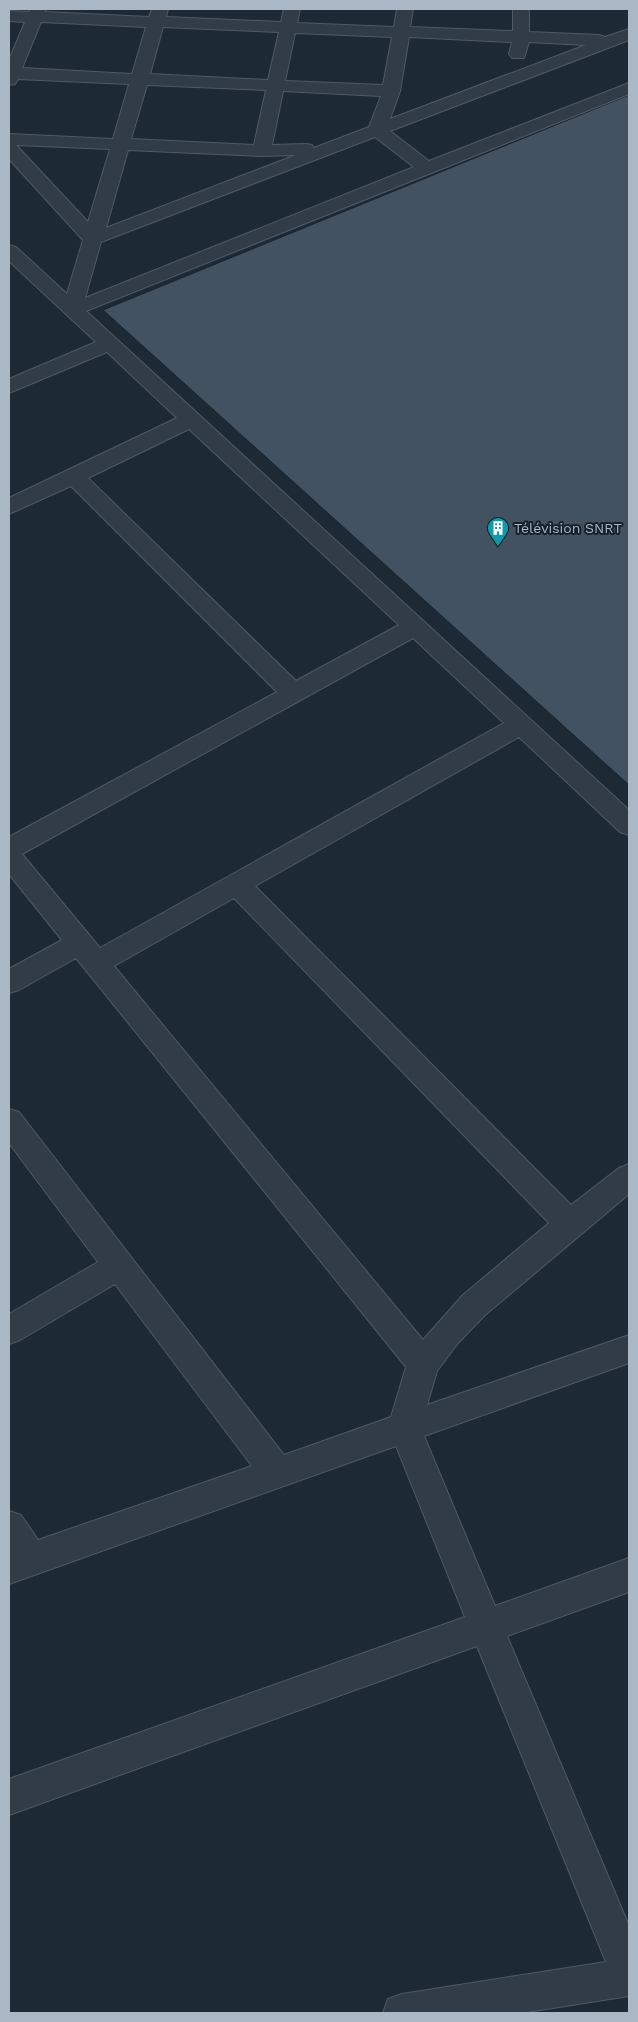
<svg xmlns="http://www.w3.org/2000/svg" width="638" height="2022" font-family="'Work Sans',sans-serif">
	<rect width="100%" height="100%" fill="#1d2a36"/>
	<polygon fill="#435260" stroke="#18232d" points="629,95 629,785 103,310"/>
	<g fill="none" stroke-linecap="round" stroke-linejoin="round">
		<g stroke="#4e5a65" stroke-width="2">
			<path id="minor" d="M30,9H46L45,12L149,17L152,9H168L166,17L281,22L284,9H300L297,23L394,27L397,9H413L410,27L513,31V9H529V32L599,35L605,37L629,29V40L390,131L429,161L629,83V94L86,311L629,810V835L620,832L519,737L255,886L571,1205L619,1168L629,1164V1194L485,1315L458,1343L437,1371L427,1405L629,1335V1363L424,1436L495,1606L629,1558V1592L507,1636L629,1926V1996L521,2013H383L388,1999L402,1994L606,1962L477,1646L9,1815V1779L465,1617L396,1446L9,1584V1511L21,1515L38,1540L252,1466L115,1284L20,1340L9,1344V1314L98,1262L9,1143V1109L19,1112L284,1455L391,1417L406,1367L76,958L19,990L9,993V969L62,940L9,874V837L277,692L71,486L9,514V498L177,418L107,352L9,393V379L96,342L9,261V245L16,247L67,294L83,240L9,159V134L113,139L129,84L18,79L15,84L9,85V60L25,22L9,21V11L29,12ZM41,22L146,27L132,74L22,68ZM163,27L279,32L268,80L150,74ZM295,33L392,37L383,85L285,81ZM409,37L512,42L509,54L512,58H524L529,42L586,45L390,119L400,91ZM147,85L266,90L254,145L131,139ZM283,91L381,96L369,127L314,148L312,145L306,144L272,145ZM375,137L414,167L85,298L101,242ZM16,145L110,149L88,222ZM128,150L262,156L296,155L106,228ZM189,429L399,625L296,681L88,478ZM413,638L504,723L100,948L22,854ZM234,898L549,1223L463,1295L423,1340L114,966Z"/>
		</g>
		<use href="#minor" fill="#313c46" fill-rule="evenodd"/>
	</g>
	<defs>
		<g id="building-pin" transform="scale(1.125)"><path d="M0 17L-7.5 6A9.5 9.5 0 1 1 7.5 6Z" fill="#0f9aa8" stroke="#16212b"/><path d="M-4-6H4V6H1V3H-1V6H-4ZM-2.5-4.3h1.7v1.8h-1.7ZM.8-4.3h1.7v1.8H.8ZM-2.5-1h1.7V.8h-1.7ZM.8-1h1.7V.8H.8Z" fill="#fff"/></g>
	</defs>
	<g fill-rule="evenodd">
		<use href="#building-pin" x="498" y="528"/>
	</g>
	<g text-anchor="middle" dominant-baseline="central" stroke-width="4" stroke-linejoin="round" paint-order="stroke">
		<g font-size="14" fill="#aab7c4" stroke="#16212b" text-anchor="start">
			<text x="514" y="528">Télévision SNRT</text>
		</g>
	</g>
	<rect width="638" height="2022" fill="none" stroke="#aab7c4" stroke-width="20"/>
</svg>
